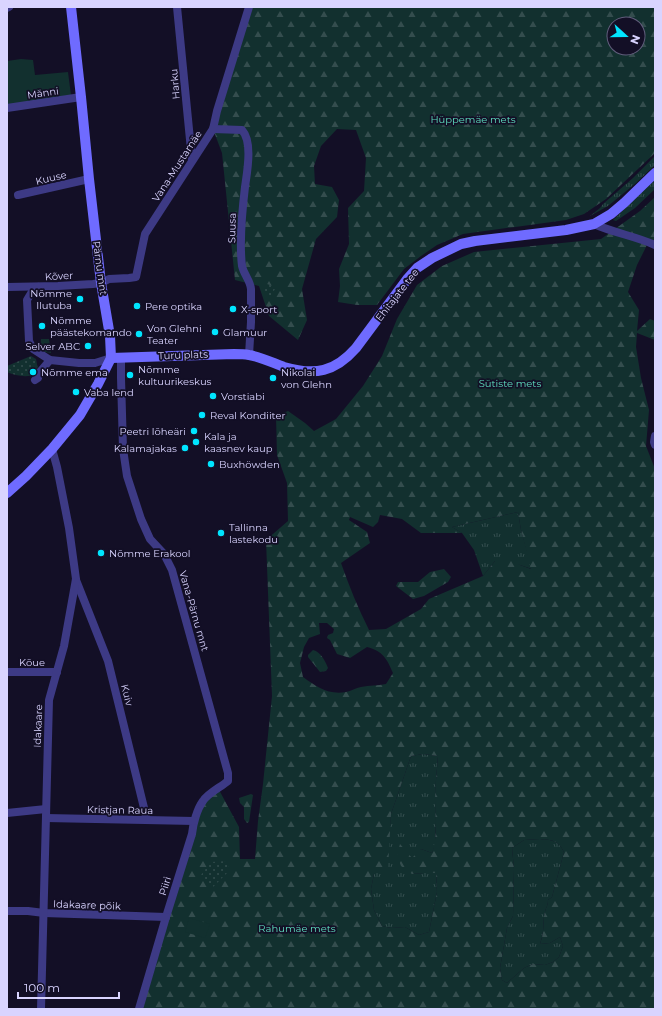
<svg xmlns="http://www.w3.org/2000/svg" width="662" height="1016" font-family="Montserrat,sans-serif">
	<defs>
		<pattern id="grass-tufts" width="24" height="20" patternUnits="userSpaceOnUse"><rect width="24" height="20" fill="#12302f"/><path d="M3 7l-1-3M5 7V3M7 7l1-3M15 17l-1-3M17 17v-4M19 17l1-3" fill="none" stroke="#344d4e"/></pattern>
		<pattern id="forest-firs" width="22" height="20" patternUnits="userSpaceOnUse"><rect width="22" height="20" fill="#12302f"/><path d="M5 1l3.5 6h-7zM16 11l3.5 6h-7z" fill="#344d4e"/></pattern>
		<pattern id="park-dots" width="8" height="8" patternUnits="userSpaceOnUse"><rect width="8" height="8" fill="#12302f"/><path d="M2 2h.1M6 6h.1" fill="none" stroke="#344d4e" stroke-width="1.8" stroke-linecap="round"/></pattern>
	</defs>
	<rect width="100%" height="100%" fill="#130f26"/>
	<g fill="url(#grass-tufts)">
		<polygon points="655,156 655,165 636,183 608,206 590,216 600,208 603,204 633,178"/>
		<polygon points="655,180 655,189 635,208 616,221 613,220"/>
		<polygon points="41,339 49,339 51,353 40,351"/>
		<polygon points="518,512 521,530 532,569 520,565 495,561 483,576 474,550 462,533 452,527"/>
		<polygon points="423,754 438,756 436,780 435,802 436,821 435,845 432,853 421,849 412,874 424,873 436,873 437,892 429,932 419,935 405,927 391,928 382,926 374,910 371,889 374,874 389,838 391,814 411,756"/>
		<path d="M540,839C552,840 558,840 564,852L552,897L548,900C548,906 546,907 545,912C543,918 544,925 543,931C543,935 541,940 540,944L550,943L560,937L563,946L559,957L553,962L545,965L533,964L524,968L507,983L502,980L500,968L507,928L513,916L514,869L512,848L524,840Z"/>
	</g>
	<g fill="url(#forest-firs)" fill-rule="evenodd">
		<path d="M249,7H655V153L606,199L584,214L566,220L463,234L437,245L421,256L404,269L377,305H357L338,302L340,286L339,269L349,244L348,208L364,191L366,158L356,130L337,129L321,146L314,166L315,184L332,187L339,200L337,217L316,239L302,289L307,320L298,340L269,316L259,286L235,280L222,153L213,129ZM614,24H638V48H614Z"/>
		<path d="M655,197V241L650,239L637,265L628,292L639,310L637,331L650,319L655,321V340L637,333L636,347L641,378L649,410L646,446L655,469V1009H139L203,800L218,788L239,827L240,859H255L258,821L263,784L272,696L266,540L288,521L287,483L277,455L276,416L288,411L305,423L314,431L336,419L363,386L382,356L397,319L417,285L442,266L474,252L601,239L640,211ZM518,512L521,530L531,569L520,565L507,558L495,561L483,576L429,599L421,609L386,629L369,630C358,608 349,586 341,563L370,543L367,532L349,520L350,517L373,527L378,522L380,515L402,519L421,533H462L452,527ZM319,623H327L334,629L333,633L328,635L327,638L330,640L337,654L350,658L367,647C383,651 387,659 393,673L386,684C377,686 370,685 361,687C356,688 351,691 346,692C328,695 317,687 303,677L300,663L304,647L309,638L320,634ZM423,754L438,756C437,771 435,786 435,800C435,818 438,836 432,853L421,849L412,858L400,844L397,855L401,866L412,874L424,873H436L437,892L429,932L419,935L405,927L391,928L382,926L374,910L371,889L374,874L388,869L391,814L411,756ZM540,839C552,840 558,840 564,852L552,897L548,900C548,906 546,907 545,912C543,919 544,925 543,931C543,936 541,940 540,944L550,943L560,937L563,946L559,957L553,962L545,965L533,964L524,968L507,983L502,980L500,968L507,928L513,916L514,869L512,848L524,840Z"/>
		<polygon points="444,569 451,577 448,582 424,596 413,599 396,586 398,582 418,582 430,572"/>
		<path d="M313,650C321,652 325,661 328,668L326,671L320,672L308,657V655Z"/>
		<polygon points="251,794 253,795 249,822 247,823 244,819 244,807 240,803 239,798"/>
	</g>
	<g fill="url(#park-dots)">
		<polygon points="264,283 276,287 270,298 263,293"/>
		<path d="M31,356L36,359L38,370L37,374C27,378 16,376 7,372V366Z"/>
		<polygon points="228,861 229,871 213,887 201,875 211,862"/>
	</g>
	<g fill="#12302f">
		<polygon points="21,59 33,60 35,75 68,72 71,95 7,105 7,61"/>
		<polygon points="189,918 210,924 205,938 185,932"/>
	</g>
	<g fill="none" stroke-linecap="round" stroke-linejoin="round">
		<g stroke="#3d3a85" stroke-width="8">
			<polyline points="177,7 192,160"/>
			<polyline points="7,8 9,7"/>
			<polyline points="7,108 81,97"/>
			<path d="M213,129L242,130C253,142 247,172 245,187C242,212 239,241 242,266C244,275 250,280 251,289V322L249,355"/>
			<polyline points="18,195 89,179"/>
			<path d="M594,224C614,233 635,236 655,245"/>
			<polyline points="7,287 58,286 93,284 101,283 109,279 129,278 136,277 145,234 213,129 217,111 249,7"/>
			<polyline points="38,287 33,290 27,300 29,341 33,349 50,360 79,363 95,363 111,358"/>
			<path d="M121,357V378L123,449L127,476L141,519L150,539L164,554L172,570L228,773V781C221,787 208,793 203,801C197,809 193,824 192,834L166,917L139,1009"/>
			<polyline points="35,380 38,378 39,373 50,360"/>
			<polyline points="655,436 654,442 655,445"/>
			<polyline points="76,580 108,661 147,820"/>
			<polyline points="7,672 57,672"/>
			<polyline points="7,813 46,809"/>
			<polyline points="46,818 194,821"/>
			<polyline points="7,911 28,911 44,913 166,917"/>
			<polyline points="41,1009 49,700 64,646 76,579 69,528 57,467 52,449"/>
		</g>
		<g stroke="#6f6bff" stroke-width="10">
			<path d="M111,358L234,354C239,354 244,354 249,355C261,357 273,363 284,367C315,376 335,372 356,348L408,278L417,268L432,258L461,244L475,241L566,230L594,224L611,214L624,203L655,173"/>
			<polyline points="7,493 26,476 52,449 80,415 98,384 111,358 110,336 101,283 89,179 81,97 71,7"/>
		</g>
	</g>
	<g fill="#00e5ff" stroke="#130f26" stroke-width="1.5">
		<circle cx="80" cy="299" r="4"/>
		<circle cx="137" cy="306" r="4"/>
		<circle cx="233" cy="309" r="4"/>
		<circle cx="42" cy="326" r="4"/>
		<circle cx="215" cy="332" r="4"/>
		<circle cx="139" cy="334" r="4"/>
		<circle cx="88" cy="346" r="4"/>
		<circle cx="33" cy="372" r="4"/>
		<circle cx="130" cy="375" r="4"/>
		<circle cx="273" cy="378" r="4"/>
		<circle cx="76" cy="392" r="4"/>
		<circle cx="213" cy="396" r="4"/>
		<circle cx="202" cy="415" r="4"/>
		<circle cx="194" cy="431" r="4"/>
		<circle cx="196" cy="442" r="4"/>
		<circle cx="185" cy="448" r="4"/>
		<circle cx="211" cy="464" r="4"/>
		<circle cx="221" cy="533" r="4"/>
		<circle cx="101" cy="553" r="4"/>
	</g>
	<g text-anchor="middle" dominant-baseline="central" stroke-width="3.5" stroke-linejoin="round" paint-order="stroke">
		<g font-size="10" fill="#d9d4ff" stroke="#130f26">
			<text transform="translate(175 84) rotate(-95)">Harku</text>
			<text transform="translate(43 93) rotate(-8)">Männi</text>
			<text transform="translate(177 166) rotate(-57)">Vana-Mustamäe</text>
			<text transform="translate(51 178) rotate(-13)">Kuuse</text>
			<text transform="translate(232 228) rotate(-89)">Suusa</text>
			<text transform="translate(100 268) rotate(82)">Pärnu mnt</text>
			<text transform="translate(59 276) rotate(-3)">Kõver</text>
			<text transform="translate(397 295) rotate(-52)">Ehitajate tee</text>
			<text transform="translate(183 355) rotate(-2)">Turu plats</text>
			<text transform="translate(194 611) rotate(74)">Vana-Pärnu mnt</text>
			<text x="32" y="662">Kõue</text>
			<text transform="translate(127 695) rotate(76)">Kuiv</text>
			<text transform="translate(38 726) rotate(-88)">Idakaare</text>
			<text transform="translate(120 810) rotate(1)">Kristjan Raua</text>
			<text transform="translate(165 886) rotate(-73)">Piiri</text>
			<text transform="translate(87 905) rotate(2)">Idakaare põik</text>
		</g>
		<g font-size="10" fill="#5fe0c0" stroke="#130f26">
			<text x="473" y="119">Hüppemäe mets</text>
			<text x="510" y="383">Sütiste mets</text>
			<text x="297" y="928">Rahumäe mets</text>
		</g>
		<g font-size="10" fill="#d9d4ff" stroke="#130f26" text-anchor="start">
			<text x="72" y="293" text-anchor="end">Nõmme<tspan x="72" dy="12">Ilutuba</tspan></text>
			<text x="145" y="306">Pere optika</text>
			<text x="241" y="309">X-sport</text>
			<text x="50" y="320">Nõmme<tspan x="50" dy="12">päästekomando</tspan></text>
			<text x="147" y="328">Von Glehni<tspan x="147" dy="12">Teater</tspan></text>
			<text x="223" y="332">Glamuur</text>
			<text x="80" y="346" text-anchor="end">Selver ABC</text>
			<text x="138" y="369">Nõmme<tspan x="138" dy="12">kultuurikeskus</tspan></text>
			<text x="41" y="372">Nõmme ema</text>
			<text x="281" y="372">Nikolai<tspan x="281" dy="12">von Glehn</tspan></text>
			<text x="84" y="392">Vaba lend</text>
			<text x="221" y="396">Vorstiabi</text>
			<text x="210" y="415">Reval Kondiiter</text>
			<text x="186" y="431" text-anchor="end">Peetri lõheäri</text>
			<text x="204" y="436">Kala ja<tspan x="204" dy="12">kaasnev kaup</tspan></text>
			<text x="177" y="448" text-anchor="end">Kalamajakas</text>
			<text x="219" y="464">Buxhöwden</text>
			<text x="229" y="527">Tallinna<tspan x="229" dy="12">lastekodu</tspan></text>
			<text x="109" y="553">Nõmme Erakool</text>
		</g>
	</g>
	<rect width="662" height="1016" fill="none" stroke="#d9d4ff" stroke-width="16"/>
	<g transform="translate(626 36) rotate(111)"><circle r="19" fill="#130f26" stroke="#625e7d"/>
	<path d="M0-3L7 15L0 10L-7 15Z" fill="#00e5ff"/>
	<text y="-6" font-size="11" font-weight="bold" text-anchor="middle" fill="#d9d4ff">N</text>
	</g>
	<path d="M18 992v6h101v-6" fill="none" stroke="#d9d4ff" stroke-width="2"/>
	<text x="24" y="992" font-size="12" fill="#d9d4ff" stroke="#130f26" stroke-width="3" paint-order="stroke">100 m</text>
</svg>
